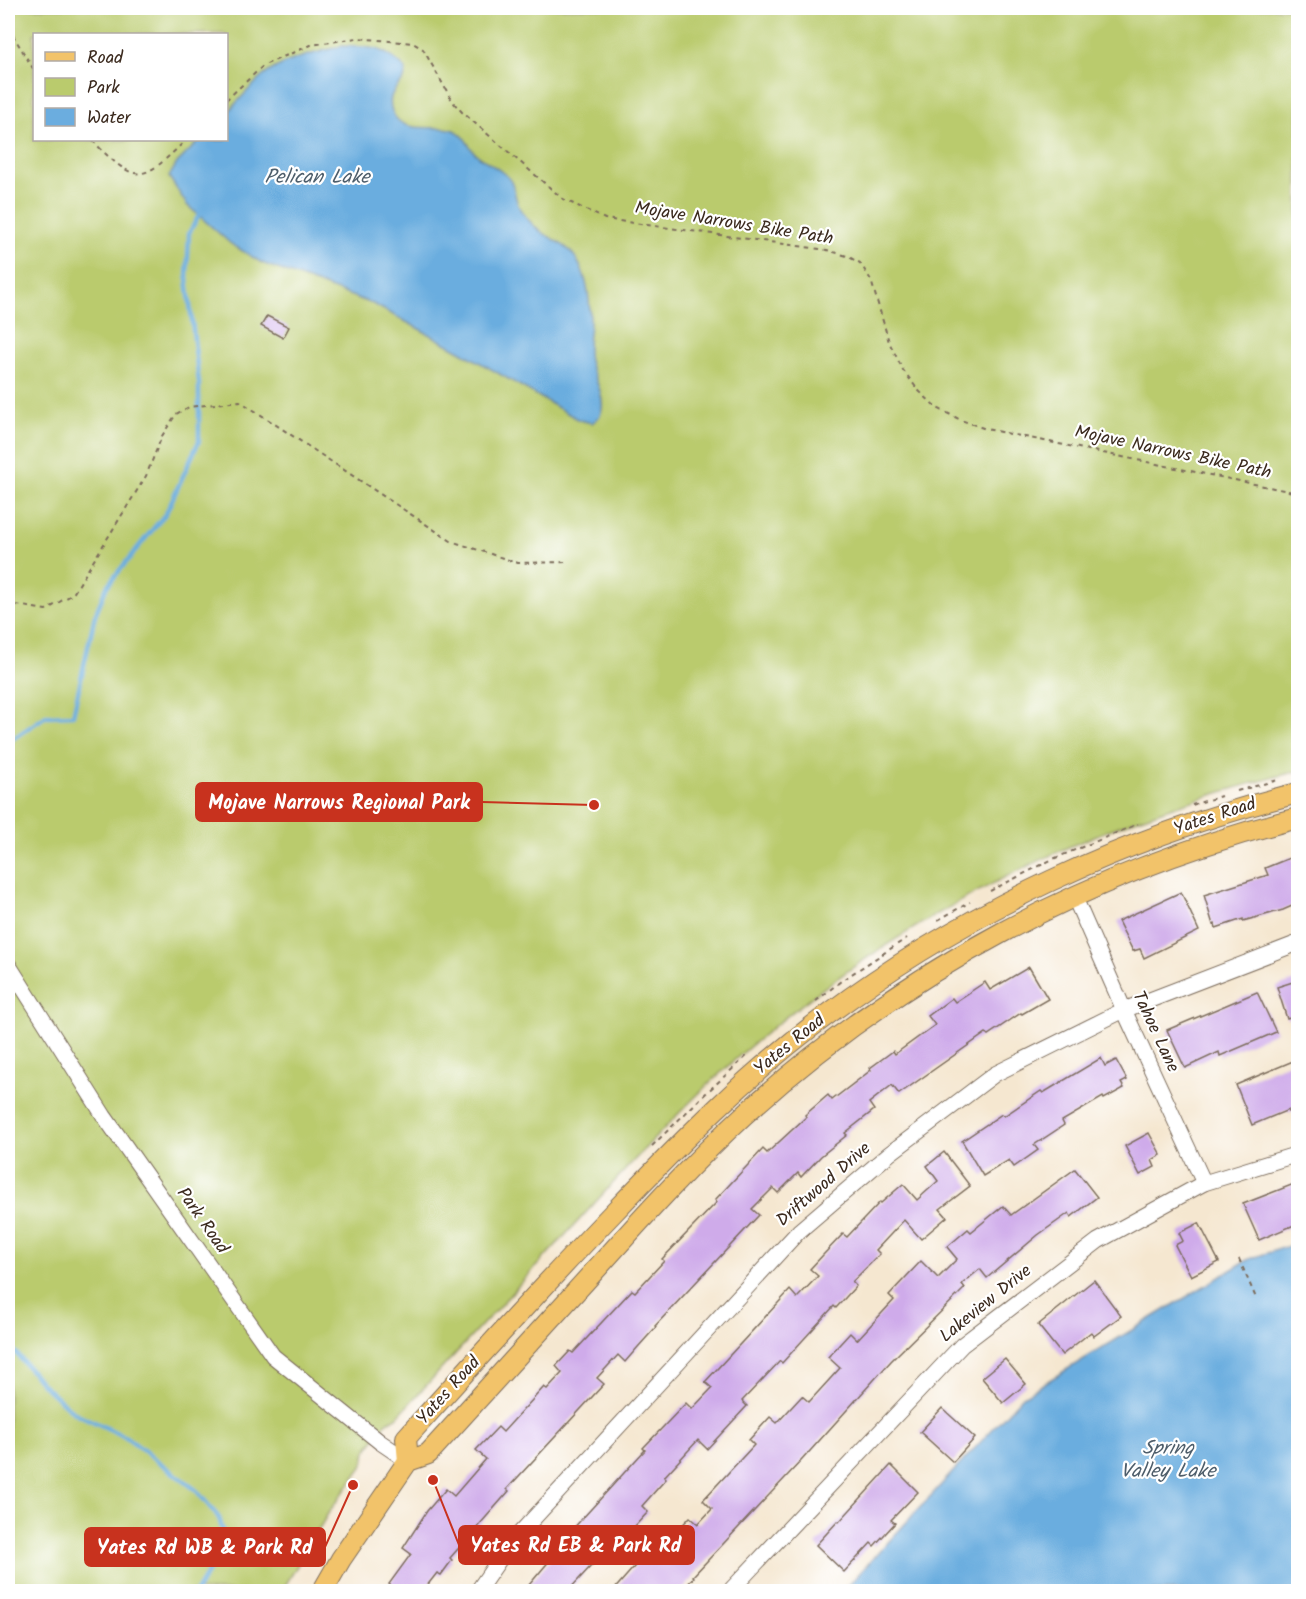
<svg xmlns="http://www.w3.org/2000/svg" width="1306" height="1599" font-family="Kalam,sans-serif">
	<rect width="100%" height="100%" fill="#fff"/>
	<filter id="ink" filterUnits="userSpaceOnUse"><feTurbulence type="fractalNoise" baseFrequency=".0167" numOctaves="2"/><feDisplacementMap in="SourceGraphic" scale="12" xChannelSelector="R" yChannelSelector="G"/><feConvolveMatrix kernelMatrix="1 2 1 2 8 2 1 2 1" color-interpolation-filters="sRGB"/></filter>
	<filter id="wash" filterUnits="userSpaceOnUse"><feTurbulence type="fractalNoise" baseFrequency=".008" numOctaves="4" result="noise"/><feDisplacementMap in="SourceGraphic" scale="24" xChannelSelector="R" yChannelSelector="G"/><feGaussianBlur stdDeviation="1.35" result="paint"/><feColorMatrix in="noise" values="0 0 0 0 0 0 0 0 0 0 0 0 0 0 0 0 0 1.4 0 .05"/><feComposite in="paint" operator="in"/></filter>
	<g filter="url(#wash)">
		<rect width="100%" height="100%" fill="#f5e7d0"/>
		<path fill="#bacb6d" stroke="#7a7a46" stroke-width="1.5" fill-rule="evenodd" d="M8,8H1298V771C1243,785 1189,801 1135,820C1009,867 875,943 771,1029C702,1085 642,1151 582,1217C520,1284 458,1351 397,1417L387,1422L366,1451L364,1464L329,1512L282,1591L8,1592ZM34,34H226V140H34Z"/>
		<g fill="#6baddf" stroke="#536c7e" stroke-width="1.5">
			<path d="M342,46C374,47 382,46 406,69L404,80C394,89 387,97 392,111C402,137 435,123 454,130C464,133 468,146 475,153C485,162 499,168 508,177C516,187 514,197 519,207C522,213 529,220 533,225C547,239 569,243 578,262C588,279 590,300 590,320C590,334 586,346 589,361C593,376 604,392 602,409C601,416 598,419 592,423L579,420L460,351L373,304L262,263L231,244L187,205L169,177L177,163L200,140H226L227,113C238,101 250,87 263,76C284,59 316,53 342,46Z"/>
			<polygon points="1298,1243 1298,1591 843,1591 1023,1396 1249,1259"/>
		</g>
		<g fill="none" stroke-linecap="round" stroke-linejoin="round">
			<g stroke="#6baddf" stroke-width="4.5">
				<polyline points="8,742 46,716 73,715 95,615 107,586 166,513 199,441 199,383 187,278 189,233 199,215"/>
				<polyline points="8,1347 16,1353 41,1383 73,1412 126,1437 196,1490 219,1518 226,1541 196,1592"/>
			</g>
		</g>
		<g id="blocks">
			<g fill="#cfabea">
				<polygon points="267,316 289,327 283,338 261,326"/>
				<polygon points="1292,857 1299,871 1299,903 1283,910 1243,921 1243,919 1216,928 1215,924 1213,925 1204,895 1268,875 1265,868"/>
				<polygon points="1181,892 1199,931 1144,958 1140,949 1133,951 1118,921"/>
				<polygon points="1029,967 1048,999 1022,1014 1021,1013 988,1035 986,1033 899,1094 892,1085 869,1103 874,1110 845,1133 847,1135 821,1156 801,1177 798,1173 778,1193 773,1188 752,1209 759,1215 655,1326 656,1327 638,1347 625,1362 618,1355 597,1378 604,1384 507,1489 509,1491 450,1558 452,1560 441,1575 437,1573 422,1592 399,1592 389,1584 411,1554 403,1548 427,1511 446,1489 454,1496 486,1459 476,1450 498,1427 503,1432 544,1387 547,1389 562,1373 556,1366 570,1351 573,1353 632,1290 635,1292 664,1261 662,1259 717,1202 715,1200 763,1149 767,1153 806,1117 805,1115 828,1095 832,1100 871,1070 870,1068 893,1051 895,1054 935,1025 928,1016 952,998 955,1002 985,982 990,990"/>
				<polygon points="1299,980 1299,1015 1287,1019 1277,987"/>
				<polygon points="1257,992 1276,1032 1220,1056 1219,1052 1185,1068 1167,1030"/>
				<polygon points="1101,1058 1105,1066 1116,1060 1127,1080 1121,1083 1124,1088 1104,1099 1103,1097 1062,1121 1064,1125 1034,1145 1038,1150 1014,1167 1009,1160 983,1176 962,1141 1002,1114 1004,1116 1041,1091 1043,1093"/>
				<polygon points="1293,1061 1296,1071 1299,1070 1299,1108 1288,1112 1288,1110 1252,1125 1236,1085"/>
				<polygon points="1149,1133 1161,1155 1152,1160 1155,1167 1140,1175 1125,1146"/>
				<polygon points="944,1152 970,1186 940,1209 947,1217 921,1239 904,1220 876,1250 880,1254 852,1282 856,1286 836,1308 834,1306 782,1363 780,1361 742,1401 747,1406 707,1449 698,1440 664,1477 666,1479 642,1506 648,1512 609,1554 605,1551 567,1592 523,1592 551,1559 548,1556 645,1450 643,1448 686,1403 692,1409 712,1388 705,1382 790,1290 797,1298 818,1276 810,1269 823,1255 843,1234 847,1237 880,1202 881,1203 903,1184 917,1200 938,1181 927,1166"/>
				<polygon points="1075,1169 1097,1197 1071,1217 1069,1213 1038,1235 987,1278 980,1269 962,1284 965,1288 891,1361 801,1461 693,1576 694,1577 681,1592 612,1592 664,1533 670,1538 690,1517 698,1524 712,1509 703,1500 754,1445 749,1440 770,1417 777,1423 802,1396 809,1402 840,1368 828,1357 850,1333 857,1340 894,1300 889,1295 921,1261 938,1278 957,1259 947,1247 968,1229 971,1232 1003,1206 1011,1215"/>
				<polygon points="1299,1182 1299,1223 1259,1240 1243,1204"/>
				<polygon points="1199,1223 1219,1262 1191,1276 1175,1245 1183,1241 1179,1233"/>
				<polygon points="1094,1280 1121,1316 1094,1336 1091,1332 1062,1355 1038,1325"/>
				<polygon points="1005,1359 1026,1384 1003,1403 982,1378"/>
				<polygon points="942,1408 975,1438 953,1462 920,1432"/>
				<polygon points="891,1465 918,1492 891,1520 895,1523 874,1546 871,1543 844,1572 816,1545 838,1521 839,1522"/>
			</g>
		</g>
	</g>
	<g filter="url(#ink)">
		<use href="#blocks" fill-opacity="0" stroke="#7c6c5c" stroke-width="1.5"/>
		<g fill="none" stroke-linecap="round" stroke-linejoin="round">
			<g stroke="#7c6c5c" stroke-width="17">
				<g id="minor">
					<polyline points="1074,896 1124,1010 1204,1183"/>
					<polyline points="8,964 104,1116 273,1356 380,1442 408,1461"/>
					<polyline points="477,1592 510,1544 799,1231 889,1154 995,1074 1124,1010 1298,943"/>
					<polyline points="729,1592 962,1345 1098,1241 1204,1183 1298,1154"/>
				</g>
			</g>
			<g stroke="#7c6c5c" stroke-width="22">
				<g id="major">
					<path d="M408,1461L406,1438C474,1362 542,1287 612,1214C680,1143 748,1073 827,1015C967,910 1129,835 1298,793"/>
					<path d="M322,1592L341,1559L408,1461L428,1454C485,1391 542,1329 599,1266C646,1214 693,1162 744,1115C902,971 1092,870 1298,818"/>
				</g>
			</g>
			<g stroke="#7c6c5c" stroke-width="2" stroke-dasharray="4.5 4.5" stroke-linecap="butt">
				<polyline points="8,27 34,70"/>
				<polyline points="226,100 264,65 311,45 357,38 413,43 423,49 453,102 462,112 563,199 605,219 827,250 847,256 860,263 871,280 889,342 903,370 918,390 937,408 961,420 986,429 1298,493"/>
				<path d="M92,140C136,186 142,183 186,140"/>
				<polyline points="8,601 17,605 46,610 73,594 146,476 162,436 176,414 189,407 240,401 451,541 518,563 569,562"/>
				<polyline points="1237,791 1278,780"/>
				<polyline points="1192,805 1221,796"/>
				<polyline points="990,891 1053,859 1138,824"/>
				<polyline points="938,920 970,902"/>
				<polyline points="816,1001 841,981 907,938"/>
				<polyline points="652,1146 704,1095 750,1053"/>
				<polyline points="1239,1259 1256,1298"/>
			</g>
			<use href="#minor" stroke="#fff" stroke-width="15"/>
			<use href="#major" stroke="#f2c36a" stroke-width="20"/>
		</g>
	</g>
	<g text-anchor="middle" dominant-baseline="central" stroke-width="4.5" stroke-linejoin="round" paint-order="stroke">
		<g font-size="18" fill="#3b2a1e" stroke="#fff">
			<text transform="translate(734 224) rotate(9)">Mojave Narrows Bike Path</text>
			<text transform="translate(1173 453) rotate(12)">Mojave Narrows Bike Path</text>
			<text transform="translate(1215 817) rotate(-18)">Yates Road</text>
			<text transform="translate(1155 1032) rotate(65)">Tahoe Lane</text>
			<text transform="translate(790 1045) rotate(-39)">Yates Road</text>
			<text transform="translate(824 1185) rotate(-41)">Driftwood Drive</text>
			<text transform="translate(202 1221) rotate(55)">Park Road</text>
			<text transform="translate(986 1304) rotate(-39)">Lakeview Drive</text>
			<text transform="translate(449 1391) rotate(-48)">Yates Road</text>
		</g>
		<g font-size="20" font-style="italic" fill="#4e5e6b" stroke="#fff">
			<text x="317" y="178">Pelican Lake</text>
			<text x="1168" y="1449">Spring<tspan x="1168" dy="23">Valley Lake</tspan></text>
		</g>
	</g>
	<path fill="none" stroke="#c8321e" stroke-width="2" d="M594 805L482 802M433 1480L459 1545M353 1485L325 1547"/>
	<g fill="#c8321e" stroke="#fff" stroke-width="2">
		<circle cx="594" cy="805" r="6"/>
		<circle cx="433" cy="1480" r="6"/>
		<circle cx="353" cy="1485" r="6"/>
	</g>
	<g fill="#c8321e" stroke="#c8321e" stroke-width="2">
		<rect x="196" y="783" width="286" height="38" rx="6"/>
		<rect x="459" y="1526" width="235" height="38" rx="6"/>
		<rect x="85" y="1528" width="240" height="38" rx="6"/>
	</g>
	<g font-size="20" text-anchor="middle" font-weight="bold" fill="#fff">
		<text x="339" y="809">Mojave Narrows Regional Park</text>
		<text x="576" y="1552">Yates Rd EB &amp; Park Rd</text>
		<text x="205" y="1554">Yates Rd WB &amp; Park Rd</text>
	</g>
	<rect width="1306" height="1599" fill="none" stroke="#fff" stroke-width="30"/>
	<rect x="33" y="33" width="195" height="108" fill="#ffffff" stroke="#b1aaa5" stroke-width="1.5"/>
	<rect x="45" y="52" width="30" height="9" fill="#f2c36a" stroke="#b1aaa5" stroke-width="1.5"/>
	<text x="87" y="63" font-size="18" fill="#3b2a1e">Road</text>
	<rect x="45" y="78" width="30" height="18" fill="#bacb6d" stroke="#b1aaa5" stroke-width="1.5"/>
	<text x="87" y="93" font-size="18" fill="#3b2a1e">Park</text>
	<rect x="45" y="108" width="30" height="18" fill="#6baddf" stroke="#b1aaa5" stroke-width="1.5"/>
	<text x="87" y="123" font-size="18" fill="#3b2a1e">Water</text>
</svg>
